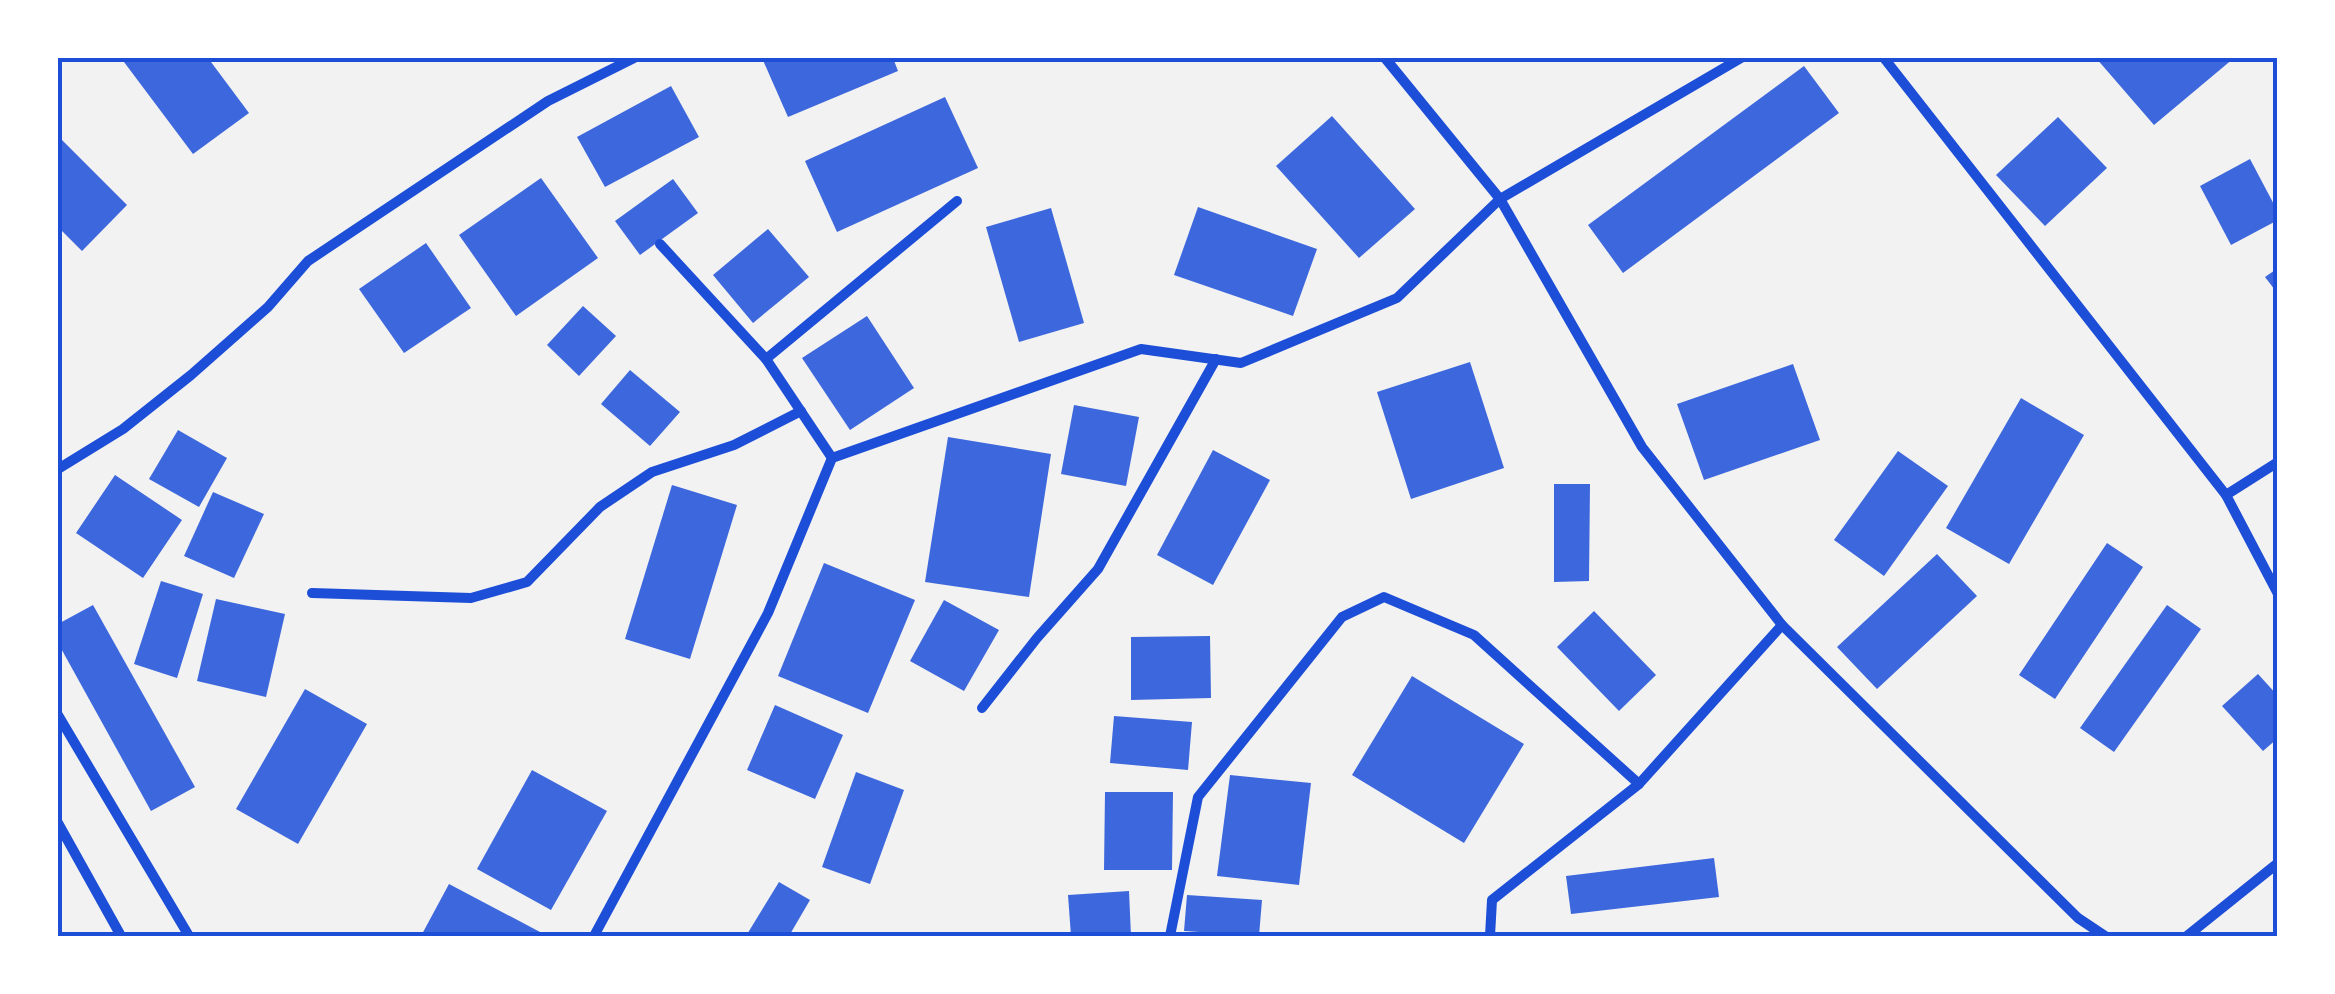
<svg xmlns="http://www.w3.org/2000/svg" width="2335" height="994" font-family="'PT Sans',sans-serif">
	<rect width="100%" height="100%" fill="#f2f2f2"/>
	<g fill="#3d67dc">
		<polygon points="121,58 208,58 249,113 193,154"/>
		<polygon points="762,58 893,58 898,71 788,117"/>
		<polygon points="2096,58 2234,58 2154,125"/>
		<polygon points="1804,66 1839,113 1623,273 1588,225"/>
		<polygon points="671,86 699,137 605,187 577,137"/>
		<polygon points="945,97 978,168 837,232 805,161"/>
		<polygon points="1332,116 1415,209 1359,258 1276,166"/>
		<polygon points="2058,117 2107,168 2045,226 1996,175"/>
		<polygon points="58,136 127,205 82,251 58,227"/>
		<polygon points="2250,159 2278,212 2278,220 2231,245 2200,186"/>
		<polygon points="541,178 598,258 516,316 459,235"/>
		<polygon points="673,179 698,213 640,255 615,221"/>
		<polygon points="1198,207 1317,249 1293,316 1174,275"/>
		<polygon points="1051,208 1084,323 1019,342 986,227"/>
		<polygon points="768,229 809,277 753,323 713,275"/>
		<polygon points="426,243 471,308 404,353 359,289"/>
		<polygon points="2278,268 2278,294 2265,277"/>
		<polygon points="583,306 616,336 579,376 547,345"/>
		<polygon points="867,316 914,388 850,430 802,358"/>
		<polygon points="1470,362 1504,468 1411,499 1377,392"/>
		<polygon points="1793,364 1820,440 1704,480 1677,404"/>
		<polygon points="630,370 680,412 650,446 601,404"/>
		<polygon points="2021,398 2084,435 2009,564 1946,528"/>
		<polygon points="1074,405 1139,417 1126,486 1061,474"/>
		<polygon points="178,430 227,458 199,507 149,479"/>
		<polygon points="948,437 1051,454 1029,597 925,582"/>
		<polygon points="1213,450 1270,480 1213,585 1157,555"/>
		<polygon points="1898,451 1948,486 1884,576 1834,540"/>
		<polygon points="115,475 182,520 143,578 76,533"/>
		<polygon points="1554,484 1590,484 1589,581 1554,582"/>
		<polygon points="672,485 737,505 690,659 625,639"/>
		<polygon points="213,492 264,514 234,578 184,556"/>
		<polygon points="2107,543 2143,567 2055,699 2019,675"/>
		<polygon points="1937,554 1977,596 1877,689 1837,647"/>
		<polygon points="824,563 915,600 868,713 778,676"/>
		<polygon points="161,581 203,594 177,678 134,664"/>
		<polygon points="216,599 285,614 266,697 197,681"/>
		<polygon points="944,600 999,630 964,691 910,661"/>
		<polygon points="93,605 195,787 151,811 58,643 58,624"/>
		<polygon points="2167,605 2201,629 2114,752 2080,728"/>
		<polygon points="1594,611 1656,675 1619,711 1557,647"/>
		<polygon points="1210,636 1211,698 1131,700 1131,637"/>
		<polygon points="2258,674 2278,696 2278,738 2263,751 2222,706"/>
		<polygon points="1412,676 1524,744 1464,843 1352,775"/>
		<polygon points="305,689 367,724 298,844 236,809"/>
		<polygon points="775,705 843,735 815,799 747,770"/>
		<polygon points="1114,716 1192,722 1188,770 1110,763"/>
		<polygon points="532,770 607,811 551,910 477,869"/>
		<polygon points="856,772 904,790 870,884 822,867"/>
		<polygon points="1230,775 1311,783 1299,885 1217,876"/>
		<polygon points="1105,792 1173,792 1172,870 1104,870"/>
		<polygon points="1714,858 1719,897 1571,914 1566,876"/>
		<polygon points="779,882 810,900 789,936 746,936"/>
		<polygon points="449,884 540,932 538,936 421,936"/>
		<polygon points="1129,891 1131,936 1071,936 1068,895"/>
		<polygon points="1187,895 1262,900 1259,936 1184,931"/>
	</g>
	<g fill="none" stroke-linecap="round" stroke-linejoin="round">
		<g stroke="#1d4ed8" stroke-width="10">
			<polyline points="1385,58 1500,199 1642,447 1782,625 2078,918 2105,936"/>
			<polyline points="1884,58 2226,495"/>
			<polyline points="660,244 766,359 832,458"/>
			<polyline points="766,359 957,201"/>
			<polyline points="2278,462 2226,495 2278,594"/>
			<polyline points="58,469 123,429 191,375 268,307 308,261 548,101 634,58"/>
			<polyline points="312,593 471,598 527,582 600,507 652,472 734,445 801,411"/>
			<polyline points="982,708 1037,638 1098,569 1216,359"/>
			<polyline points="58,715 189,936"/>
			<polyline points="58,823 121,936"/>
			<polyline points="594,936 768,613 832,458 1141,349 1241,363 1397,298 1500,199 1741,58"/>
			<polyline points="1170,936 1198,797 1342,617 1384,597 1474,635 1639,784"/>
			<polyline points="1490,936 1492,900 1639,784 1782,625"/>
			<polyline points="2187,936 2278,863"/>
		</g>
	</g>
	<rect width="2335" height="994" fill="none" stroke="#ffffff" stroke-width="120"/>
	<rect x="60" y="60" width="2215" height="874" fill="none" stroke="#1d4ed8" stroke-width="4"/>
</svg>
